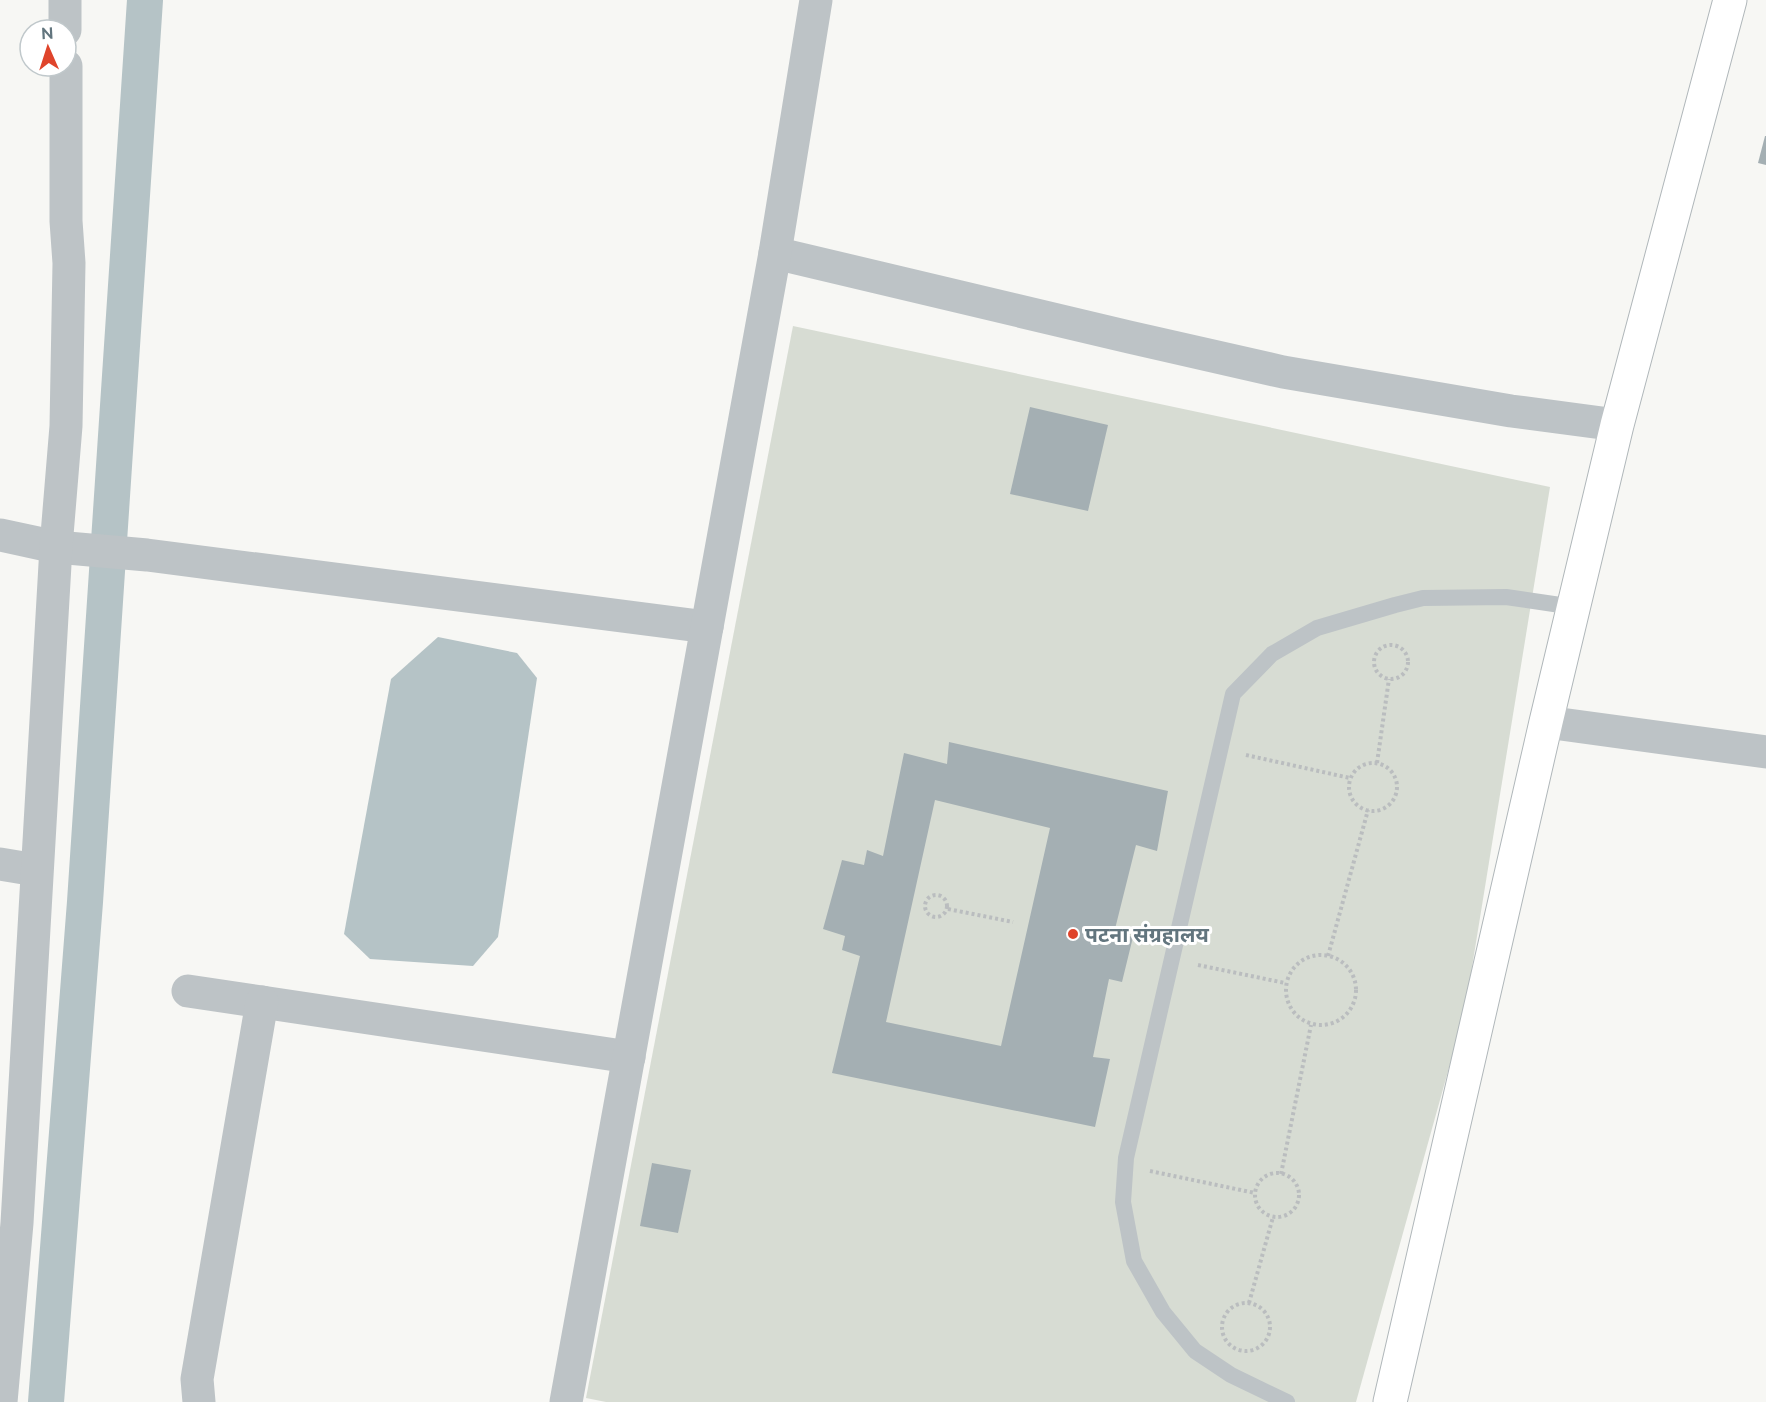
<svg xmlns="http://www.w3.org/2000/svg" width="1766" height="1402" font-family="Raleway,'Noto Sans Devanagari',sans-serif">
	<rect width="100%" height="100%" fill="#f7f7f4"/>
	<polygon fill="#d7dcd3" points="793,326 1550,487 1465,1010 1356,1402 606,1402 586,1398"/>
	<polygon fill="#b5c3c6" points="438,637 517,653 537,678 498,937 473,966 370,959 344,934 391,679"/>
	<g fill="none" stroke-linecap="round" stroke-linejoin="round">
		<polyline stroke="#b5c3c6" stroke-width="36" points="46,1402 85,902 145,0"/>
	</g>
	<g fill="#a4afb3" fill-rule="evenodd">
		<polygon points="1765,136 1766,136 1766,165 1758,163"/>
		<polygon points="1030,407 1108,425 1088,511 1010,494"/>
		<path d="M949,742L1168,791L1157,851L1136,845L1114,933L1133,937L1122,982L1109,979L1093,1057L1110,1059L1095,1127L832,1073L860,956L842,950L845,936L823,929L842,860L864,865L867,850L883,856L904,753L947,764ZM935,800L1050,828L1001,1046L886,1022Z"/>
		<polygon points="652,1163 691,1170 678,1233 640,1226"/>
	</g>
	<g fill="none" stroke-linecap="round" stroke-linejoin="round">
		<g stroke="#b0b7ba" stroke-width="35">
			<polyline id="secondary" points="1390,1402 1546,722 1617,425 1730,0"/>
		</g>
		<g stroke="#babdbf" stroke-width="4" stroke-dasharray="3 3" stroke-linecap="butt">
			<circle cx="1391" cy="662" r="17"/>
			<polyline points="1246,755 1350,778"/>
			<polyline points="1377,763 1389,679"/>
			<circle cx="1373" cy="787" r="24"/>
			<circle cx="936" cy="906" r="11"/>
			<polyline points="948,909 1013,922"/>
			<circle cx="1321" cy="990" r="35"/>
			<polyline points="1328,956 1368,810"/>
			<polyline points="1198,965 1285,983"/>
			<polyline points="1150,1171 1255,1193"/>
			<circle cx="1277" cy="1195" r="22"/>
			<polyline points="1281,1174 1311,1025"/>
			<polyline points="1249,1303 1273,1217"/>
			<circle cx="1246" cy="1327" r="24"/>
		</g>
		<polyline stroke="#bdc3c6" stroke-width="16" points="1287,1402 1231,1375 1195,1351 1163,1312 1134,1261 1123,1202 1126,1158 1233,694 1272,654 1317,628 1395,605 1423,598 1506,597 1574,607"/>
		<g stroke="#bdc3c6" stroke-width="33">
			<polyline points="65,0 65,30"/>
			<polyline points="775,253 1129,337 1283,372 1511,411 1617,425"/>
			<polyline points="0,535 56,547 147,555 707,627"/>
			<polyline points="1546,722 1766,752"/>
			<polyline points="0,864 36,870"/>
			<polyline points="188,991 629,1057"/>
			<polyline points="1,1402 17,1223 56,547 66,426 69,263 66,221 66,66"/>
			<polyline points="199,1402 197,1379 262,1002"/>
			<polyline points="566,1402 775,253 816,0"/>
		</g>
		<use href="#secondary" stroke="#fff" stroke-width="33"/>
	</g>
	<circle fill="#df442b" stroke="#fff" stroke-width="2" cx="1073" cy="934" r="6"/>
	<g text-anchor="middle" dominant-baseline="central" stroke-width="6" stroke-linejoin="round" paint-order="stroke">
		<g font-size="21" font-weight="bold" fill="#62757e" stroke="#fff" text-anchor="start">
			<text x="1085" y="934">पटना संग्रहालय</text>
		</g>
	</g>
	<g transform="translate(48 48) rotate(357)"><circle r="28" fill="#ffffff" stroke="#c0c8cb" stroke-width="1.5"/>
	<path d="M0-4.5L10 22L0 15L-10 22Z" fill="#df442b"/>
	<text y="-9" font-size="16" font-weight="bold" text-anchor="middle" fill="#62757e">N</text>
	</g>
</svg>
